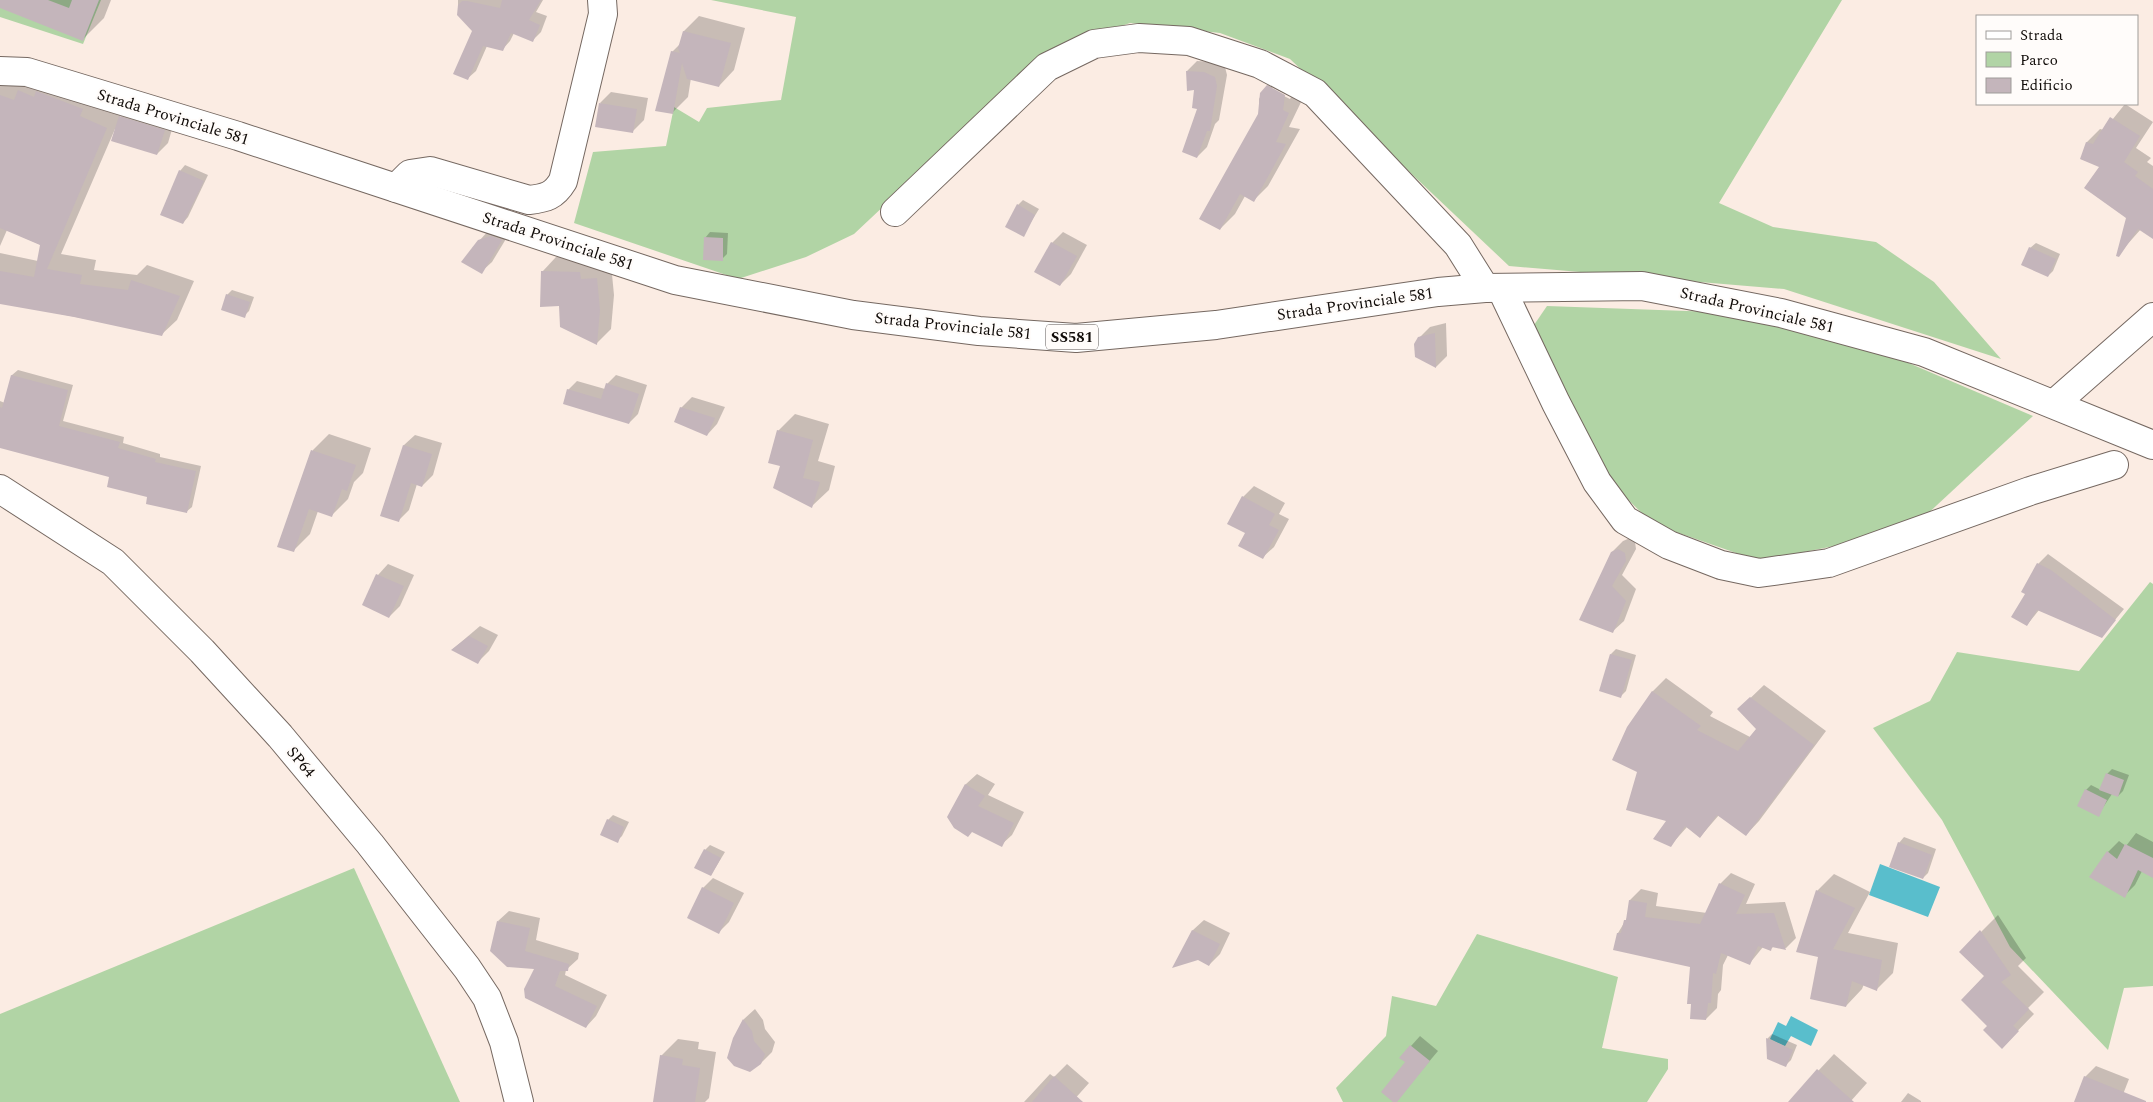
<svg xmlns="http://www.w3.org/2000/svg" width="2153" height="1102" font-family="Spectral,serif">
	<rect width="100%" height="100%" fill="#fbece3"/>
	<g fill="#b1d4a5">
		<polygon points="0,0 101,0 83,44 0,17"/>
		<polygon points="711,0 1842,0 1719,203 1773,227 1876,242 1934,282 2001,359 1784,289 1509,266 1290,59 1220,33 1130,23 1049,51 854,234 806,257 738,279 574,223 593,152 666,146 674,107 699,122 707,108 781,100 796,17"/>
		<polygon points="1547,306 1715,312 1878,350 2033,416 1909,531 1759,561 1653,524 1609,481 1534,325"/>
		<polygon points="2150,582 2153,584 2153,986 2124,988 2108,1050 2010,947 1942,820 1873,728 1930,701 1957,652 2079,671"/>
		<polygon points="354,868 460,1102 0,1102 0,1014"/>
		<polygon points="1477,934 1618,977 1602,1048 1668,1059 1668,1069 1647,1102 1343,1102 1336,1088 1386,1036 1392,996 1436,1006"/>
	</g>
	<g fill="#59becc">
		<polygon points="1880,864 1940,887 1928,917 1869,895"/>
		<polygon points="1791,1016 1818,1030 1811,1046 1791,1036 1785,1046 1770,1039 1778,1022 1786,1026"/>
	</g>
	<g fill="#0003" fill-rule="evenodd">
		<polygon points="8,0 111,0 104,18 82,40"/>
		<polygon points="458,0 543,0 536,12 547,16 541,32 533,40 514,33 510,41 502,50 487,46 476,71 467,79 474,30 458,15"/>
		<polygon points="699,16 745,28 734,70 719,86 691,78 688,97 672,113 672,52 681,43 684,31"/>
		<polygon points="1197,61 1214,62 1225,67 1227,75 1219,120 1215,124 1207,147 1197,157 1199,108 1195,89 1187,71"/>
		<path d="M1280,73L1303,98L1289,127L1300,129L1268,186L1253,201L1245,196L1235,214L1220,229L1259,114V99L1265,88ZM1272,87L1291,97L1290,99L1272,90Z"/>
		<polygon points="0,75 121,113 120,117 131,106 175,119 168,143 157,154 115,129 61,254 96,260 94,270 137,275 147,265 194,281 177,320 162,334 0,302 0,253 38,261 41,245 7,230 0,246"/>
		<polygon points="611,92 648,98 644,120 633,131 600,103"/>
		<polygon points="2125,104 2153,122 2136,148 2151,158 2147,162 2153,166 2153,238 2141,229 2118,255 2128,218 2101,166 2081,159 2087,142 2100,129 2104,130"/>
		<polygon points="185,165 208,175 188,217 183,223 180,171"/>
		<polygon points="1023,200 1039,209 1023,235 1018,205"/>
		<polygon points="490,229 512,229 492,262 481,272 479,241"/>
		<polygon points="710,232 728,233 727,254 722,259 705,238"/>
		<polygon points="1063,232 1087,245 1071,274 1060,285 1036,271 1052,243"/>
		<polygon points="2036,243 2060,254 2053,271 2048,276 2030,248"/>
		<polygon points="556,257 594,258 611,264 614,295 611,329 597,343 560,305 542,272"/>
		<polygon points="232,290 254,297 249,311 244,316 227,295"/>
		<polygon points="1446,323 1447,356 1436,367 1416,356 1419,338 1430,327"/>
		<polygon points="18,370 73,385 63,421 124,437 123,443 160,454 160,457 201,466 192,507 186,512 149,497 111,476 0,446 0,401 5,403 12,375"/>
		<polygon points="616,375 647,385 638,414 629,423 568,390 577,381 605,389 607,384"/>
		<polygon points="692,397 725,407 717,424 707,435 681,408"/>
		<polygon points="795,414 829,424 818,461 835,466 829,490 812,506 781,465 778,431"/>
		<polygon points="329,434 371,448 363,473 354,482 348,499 332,515 318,511 310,534 293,551 279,546 313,450"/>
		<polygon points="415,435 442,443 433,475 422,486 417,484 409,510 398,521 404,445"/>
		<polygon points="1254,486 1285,503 1279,514 1289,519 1274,547 1263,557 1247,533 1243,497"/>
		<polygon points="1630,538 1635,542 1636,549 1622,575 1636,589 1624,621 1613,631 1581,619 1612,552 1623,541"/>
		<polygon points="2048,554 2124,609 2101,637 2039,610 2027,625 2027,593 2023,591 2038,564"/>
		<polygon points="388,564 414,575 400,606 389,617 378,575"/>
		<polygon points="480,626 498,635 489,651 478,662 453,649"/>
		<polygon points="1616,649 1636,655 1626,691 1620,697 1611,654"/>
		<polygon points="1666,678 1713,712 1710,716 1750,737 1757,729 1739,709 1764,685 1826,731 1759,821 1746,835 1719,815 1700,837 1687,827 1671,845 1668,820 1638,771 1652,692"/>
		<polygon points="2112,769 2129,775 2123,791 2118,796 2112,794 2098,815 2086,790 2091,785 2101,790 2107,774"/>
		<polygon points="977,774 995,784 988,795 1024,812 1012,835 1001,845 948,817 966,784"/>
		<polygon points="613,815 629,822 622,836 617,841 608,820"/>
		<polygon points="2136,833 2153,842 2153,871 2142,871 2135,885 2124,896 2108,852 2119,841 2126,846"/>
		<polygon points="1904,837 1936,849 1928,873 1923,878 1899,843"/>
		<polygon points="710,845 725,852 711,875 705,850"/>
		<polygon points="1731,873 1755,884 1746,904 1785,902 1796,938 1786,948 1774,946 1770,950 1763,947 1750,963 1728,955 1723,965 1721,990 1718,994 1717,1008 1706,1019 1691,966 1618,933 1627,918 1630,900 1641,889 1658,893 1656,906 1707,913 1720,884"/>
		<polygon points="1834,874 1870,892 1848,933 1898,943 1893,973 1877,989 1864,984 1862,989 1846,1006 1819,956 1817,891"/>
		<polygon points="713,878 744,893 729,922 719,932 703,888"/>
		<polygon points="509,911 540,918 536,940 579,953 578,959 566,970 565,975 607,995 596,1016 586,1027 498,921"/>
		<polygon points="1998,915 2026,958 2018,966 2044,992 2028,1008 2034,1014 2002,1047 1989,1026 1986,976 1961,952"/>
		<polygon points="1204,920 1230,933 1220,954 1209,965 1198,959 1175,966 1193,930"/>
		<polygon points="755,1009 763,1020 765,1029 775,1042 772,1052 760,1064 734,1038 744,1019"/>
		<polygon points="1772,1034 1797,1045 1791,1060 1786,1065 1767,1039"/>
		<polygon points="1420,1036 1438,1051 1395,1102 1411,1046"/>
		<polygon points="678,1039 699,1042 698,1049 716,1052 709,1098 705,1102 654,1102 661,1056"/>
		<polygon points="1834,1054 1867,1083 1850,1102 1789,1102"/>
		<polygon points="1067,1064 1089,1083 1072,1102 1024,1102 1050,1074 1054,1077"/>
		<polygon points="2096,1066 2129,1079 2120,1102 2082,1102 2085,1077"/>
		<polygon points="1908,1093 1921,1101 1921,1102 1901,1102"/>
	</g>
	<g fill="#c4b5bb">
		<polygon points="0,0 48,0 69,8 72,0 99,0 83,41 0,8"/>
		<polygon points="502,0 541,0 529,20 540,25 533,42 511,33 503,51 483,46 468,80 453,74 472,31 457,15 458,5 462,1 467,1 500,8"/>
		<polygon points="683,31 731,43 719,87 687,79 682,63 673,114 655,111 671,51 680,53 678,48"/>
		<polygon points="1186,71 1204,72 1215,77 1217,86 1210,131 1207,131 1197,158 1182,152 1197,109 1192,108 1194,90 1187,91"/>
		<polygon points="1267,85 1285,95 1283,110 1289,113 1276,142 1286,144 1254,202 1240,194 1220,230 1199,219 1258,114 1260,93"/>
		<polygon points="18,90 34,97 36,91 83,109 80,116 107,128 47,269 82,275 80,284 128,290 131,280 180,296 162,336 74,317 0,304 0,271 34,277 40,245 0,228 0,95 14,100"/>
		<polygon points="599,103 637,109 633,133 595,127"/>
		<polygon points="119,116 165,130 157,155 111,141"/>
		<polygon points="2110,117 2140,136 2124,162 2138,172 2135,176 2153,189 2153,239 2138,229 2119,257 2116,256 2126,218 2084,188 2099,167 2080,159 2086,142 2093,144"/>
		<polygon points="179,170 204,181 183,224 160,215"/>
		<polygon points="1017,204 1035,215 1024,237 1005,227"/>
		<polygon points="491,236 502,240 482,274 461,262 478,240"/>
		<polygon points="704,237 723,238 723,261 703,260"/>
		<polygon points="1051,242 1077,256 1060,286 1034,272"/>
		<polygon points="2029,247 2056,259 2048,277 2021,265"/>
		<polygon points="541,271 580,272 581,279 597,278 600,310 597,345 560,327 559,306 540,307"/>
		<polygon points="226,294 250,302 245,318 221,310"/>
		<polygon points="1435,333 1436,368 1415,357 1414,344 1418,337"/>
		<polygon points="11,375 68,390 59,426 120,442 118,448 156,459 155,462 196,471 187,513 146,504 147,497 107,487 109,477 0,448 0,407 2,408"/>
		<polygon points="606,383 639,394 629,424 563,404 567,389 601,399"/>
		<polygon points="680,407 715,418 707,436 674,422"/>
		<polygon points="777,430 813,440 803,478 820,482 812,508 773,488 780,466 768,463"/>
		<polygon points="403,445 432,454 422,487 411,483 399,522 380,516"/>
		<polygon points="311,450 356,465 347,491 342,489 332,517 309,509 294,552 277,547"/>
		<polygon points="1242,496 1275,514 1269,525 1279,530 1263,559 1238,546 1245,533 1227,524"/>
		<polygon points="1618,549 1625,553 1626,561 1612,586 1626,601 1613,633 1579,620 1611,552"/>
		<polygon points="2037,563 2051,570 2116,620 2102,638 2037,610 2027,626 2011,617 2025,594 2021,592"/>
		<polygon points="376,574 404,586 389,618 362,605"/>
		<polygon points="469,636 488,646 478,664 451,650"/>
		<polygon points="1610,654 1632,660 1621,698 1599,691"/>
		<polygon points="1652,691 1701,726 1697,730 1738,751 1756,729 1737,709 1750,697 1814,745 1746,836 1717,815 1700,838 1685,826 1671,847 1653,839 1666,821 1626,810 1637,772 1612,760 1627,727"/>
		<polygon points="2106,773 2124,780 2118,797 2099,790"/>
		<polygon points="965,784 985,796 978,806 1014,823 1002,847 972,832 968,837 954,828 947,817"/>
		<polygon points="2085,789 2107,800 2099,817 2077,806"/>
		<polygon points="607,819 624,827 618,843 600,835"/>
		<polygon points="1898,842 1932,855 1923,879 1889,867"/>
		<polygon points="2125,844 2153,858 2153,878 2138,870 2125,898 2089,877 2107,851 2117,859"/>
		<polygon points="704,849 721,858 711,876 694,868"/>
		<polygon points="1719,883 1745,895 1736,914 1774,913 1786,950 1772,947 1771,951 1758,946 1750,965 1721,953 1716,974 1713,973 1711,1003 1708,1003 1706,1020 1690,1019 1691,1004 1687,1004 1690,967 1613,950 1617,933 1621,933 1624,920 1626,920 1629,900 1647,903 1645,917 1700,924"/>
		<polygon points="702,887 734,903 719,934 687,918"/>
		<polygon points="1816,890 1855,908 1833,949 1882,960 1877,991 1852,981 1846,1007 1810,999 1818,957 1796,952"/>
		<polygon points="497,921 530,928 525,951 569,964 568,971 560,971 555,986 597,1006 586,1028 525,998 524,989 534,969 507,967 490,951"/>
		<polygon points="1192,930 1220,944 1209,966 1198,960 1172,968"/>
		<polygon points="1980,930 2011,975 2001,982 2029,1009 2013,1026 2019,1031 2002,1049 1983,1030 1987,1026 1961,1000 1984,976 1959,952"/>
		<polygon points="743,1019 752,1031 754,1041 765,1054 761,1064 750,1072 734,1066 727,1058 733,1038"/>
		<polygon points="1766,1038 1793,1050 1786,1067 1767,1059"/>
		<polygon points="1410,1045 1430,1061 1397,1102 1393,1102 1381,1092 1405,1062 1399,1058"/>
		<polygon points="660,1055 683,1059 682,1065 700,1068 695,1102 653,1102"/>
		<polygon points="1817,1069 1854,1102 1788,1102"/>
		<polygon points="1054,1076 1083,1102 1032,1102"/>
		<polygon points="2084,1076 2146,1101 2146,1102 2074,1102"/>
	</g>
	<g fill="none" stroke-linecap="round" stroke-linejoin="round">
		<g stroke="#756861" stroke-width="30">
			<g id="minor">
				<path d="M396,188L410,174L430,171L529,200C546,198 554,196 563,181L603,14L602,0"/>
				<polyline points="895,212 1047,67 1094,44 1139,38 1189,41 1260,64 1315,93 1458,245 1485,288"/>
				<polyline points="1501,288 1556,403 1597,482 1625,520 1669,545 1721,565 1759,573 1829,563 2030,491 2114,465"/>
				<polyline points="2054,404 2153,317"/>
				<polyline points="0,489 113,562 202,651 280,736 370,844 467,968 487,998 504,1042 519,1102"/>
			</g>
		</g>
		<g stroke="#756861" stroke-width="30">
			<polyline id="major" points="0,71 27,72 238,136 675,280 853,315 979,331 1076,338 1216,325 1438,292 1485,288 1642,286 1781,313 1924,352 2153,445"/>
		</g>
		<use href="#minor" stroke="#fff" stroke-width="28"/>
		<use href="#major" stroke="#fff" stroke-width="28"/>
	</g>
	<g text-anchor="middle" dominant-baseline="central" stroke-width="4.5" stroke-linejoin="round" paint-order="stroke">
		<rect fill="#fffcfa" stroke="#585351" stroke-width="1" x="1046" y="324.5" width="52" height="25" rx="4"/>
		<g font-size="15" font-weight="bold" fill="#100b08">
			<text x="1072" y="337">SS581</text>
		</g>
		<g font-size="16" fill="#100b08" stroke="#fffcfa">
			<text transform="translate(173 117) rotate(17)">Strada Provinciale 581</text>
			<text transform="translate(558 241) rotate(18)">Strada Provinciale 581</text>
			<text transform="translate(1355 304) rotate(-8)">Strada Provinciale 581</text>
			<text transform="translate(1757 310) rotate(13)">Strada Provinciale 581</text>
			<text transform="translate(953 326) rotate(6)">Strada Provinciale 581</text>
			<text transform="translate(301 762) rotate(50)">SP64</text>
		</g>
	</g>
	<rect x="1976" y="15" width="162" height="90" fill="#fffcfa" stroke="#9f9c99"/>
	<rect x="1986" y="31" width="25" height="8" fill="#ffffff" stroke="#9f9c99"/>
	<text x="2020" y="40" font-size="15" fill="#100b08">Strada</text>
	<rect x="1986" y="52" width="25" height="15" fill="#b1d4a5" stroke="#9f9c99"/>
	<text x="2020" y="65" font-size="15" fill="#100b08">Parco</text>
	<rect x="1986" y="78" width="25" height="15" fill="#c4b5bb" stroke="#9f9c99"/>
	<text x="2020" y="90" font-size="15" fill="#100b08">Edificio</text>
</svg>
